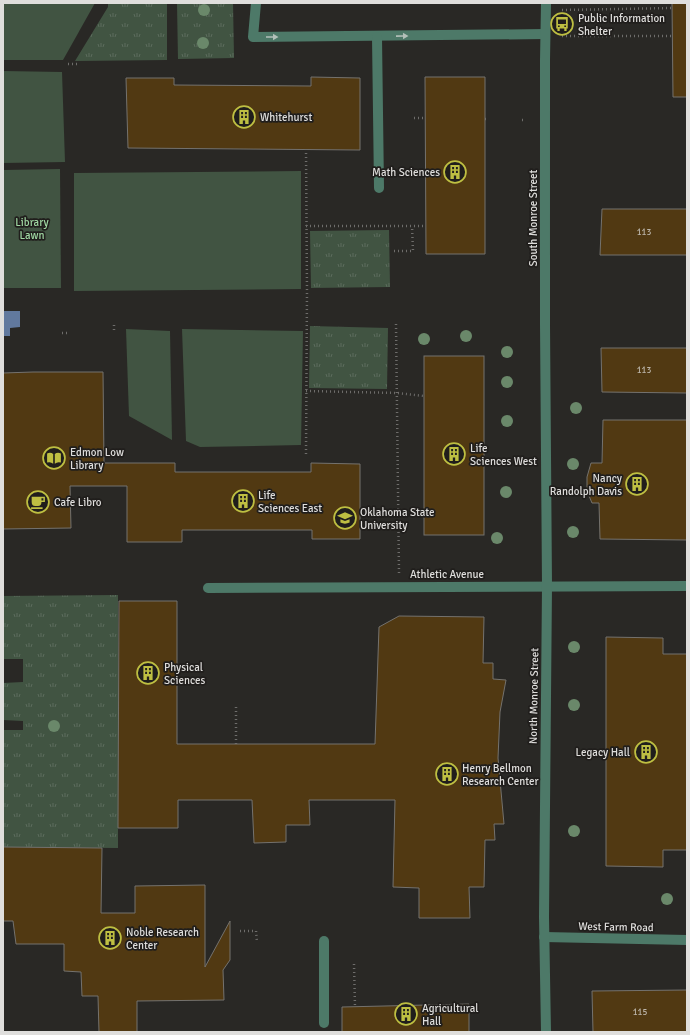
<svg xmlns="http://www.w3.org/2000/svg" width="690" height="1035" font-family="Signika,sans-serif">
	<defs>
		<pattern id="grass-tufts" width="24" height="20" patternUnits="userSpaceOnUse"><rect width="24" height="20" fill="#415442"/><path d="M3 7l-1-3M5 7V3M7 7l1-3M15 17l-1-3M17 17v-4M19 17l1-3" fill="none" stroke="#5c6c5d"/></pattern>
	</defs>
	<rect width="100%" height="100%" fill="#292825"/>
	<g fill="url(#grass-tufts)">
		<polygon points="108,3 167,3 167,60 75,61 108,7"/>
		<polygon points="177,3 233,3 234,58 178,59"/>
		<polygon points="389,230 390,287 311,288 310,231"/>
		<polygon points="310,326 388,328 387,389 309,388"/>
		<polygon points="118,595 118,848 3,847 3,730 23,730 23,721 3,720 3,683 23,682 23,659 3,659 3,596"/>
	</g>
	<g fill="#415442">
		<polygon points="3,3 95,3 63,60 3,60"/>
		<polygon points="3,71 62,72 65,162 3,163"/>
		<polygon points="60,169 61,288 3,288 3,170"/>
		<polygon points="301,171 301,289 74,291 74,173"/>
		<polygon points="126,329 170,331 172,440 129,416"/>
		<polygon points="182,329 303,331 301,445 200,447 186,441"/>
	</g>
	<polygon fill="#61799e" points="3,311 20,311 20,327 10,328 10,336 3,336"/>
	<g fill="#513912" stroke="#74726e">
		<polygon points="672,3 687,3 687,97 673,97"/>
		<polygon points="311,77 360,78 360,150 128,148 126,78 174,78 174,85 311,86"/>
		<polygon points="425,77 485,77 485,254 426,254"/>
		<polygon points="602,209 687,209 687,255 600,255"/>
		<polygon points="601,348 687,348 687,393 602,392"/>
		<rect x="424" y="356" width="60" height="179"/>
		<polygon points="33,372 103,372 104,463 175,463 175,472 311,472 311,463 360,464 360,539 312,539 312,530 182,530 182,542 127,542 127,486 70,486 71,528 3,529 3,373"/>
		<polygon points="603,420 687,420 687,540 600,539 599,503 592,503 587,491 587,477 591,463 602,463"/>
		<polygon points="119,601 177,601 177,744 375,744 379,627 399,616 484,617 483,663 493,663 493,679 506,680 500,712 498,758 504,824 494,824 495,840 485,840 484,887 469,887 470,918 419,918 419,888 393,887 395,800 309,800 310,825 286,825 286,842 254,843 252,800 178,800 178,828 118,828"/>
		<polygon points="606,637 663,638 663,654 687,654 687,850 663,850 663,867 606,866"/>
		<polygon points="3,847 102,848 101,913 135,913 135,886 205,885 205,967 230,921 230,960 223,970 224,1000 137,1001 137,1032 99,1032 98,996 82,996 81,972 64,971 64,944 16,944 13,921 3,921"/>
		<polygon points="687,990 687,1032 593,1032 592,991"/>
		<polygon points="469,1004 469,1032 342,1032 342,1007"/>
	</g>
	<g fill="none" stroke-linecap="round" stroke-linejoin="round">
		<g stroke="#6e6d6b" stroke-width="2.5" stroke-dasharray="1 3" stroke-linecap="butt">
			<polyline points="562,10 672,8"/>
			<polyline points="562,36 672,36"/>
			<polyline points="68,64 78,64"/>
			<polyline points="414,118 425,118"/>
			<polyline points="485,119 487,119"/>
			<polyline points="522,120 525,120"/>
			<polyline points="306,149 307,291 306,454"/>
			<polyline points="306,226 426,226"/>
			<polyline points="394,251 413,251 412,226"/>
			<polyline points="396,324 399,573"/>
			<polyline points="114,325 114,333"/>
			<polyline points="62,333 68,333"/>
			<polyline points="306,391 397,393 424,396"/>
			<polyline points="236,707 236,744"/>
			<polyline points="240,931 256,931 257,942"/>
			<polyline points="354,964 355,1007"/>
		</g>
		<g stroke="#4d7968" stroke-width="10">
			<polyline points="256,3 253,37 545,34"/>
			<polyline points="377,37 379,188"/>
			<polyline points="208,588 687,586"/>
			<polyline points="544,937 687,940"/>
			<polyline points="324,941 324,1023"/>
			<polyline points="546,1032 544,917 547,586 545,324 545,60 546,3"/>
		</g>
	</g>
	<g fill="#6a886a">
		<circle cx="204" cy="10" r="6"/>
		<circle cx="203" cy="43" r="6"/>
		<circle cx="466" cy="336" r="6"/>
		<circle cx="424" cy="339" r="6"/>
		<circle cx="507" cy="352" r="6"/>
		<circle cx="507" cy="382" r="6"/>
		<circle cx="576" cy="408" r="6"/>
		<circle cx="507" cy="421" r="6"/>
		<circle cx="573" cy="464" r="6"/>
		<circle cx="506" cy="492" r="6"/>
		<circle cx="573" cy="532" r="6"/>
		<circle cx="497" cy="538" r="6"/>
		<circle cx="574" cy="647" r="6"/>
		<circle cx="574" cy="705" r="6"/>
		<circle cx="54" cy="726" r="6"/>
		<circle cx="574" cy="831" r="6"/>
		<circle cx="667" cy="899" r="6"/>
	</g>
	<defs><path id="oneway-solid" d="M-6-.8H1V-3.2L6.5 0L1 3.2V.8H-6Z"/></defs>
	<g fill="#b3c0b9">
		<use href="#oneway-solid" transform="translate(402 36) rotate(-1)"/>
		<use href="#oneway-solid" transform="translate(272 37)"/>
	</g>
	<defs>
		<g id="bus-ring" transform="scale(1.15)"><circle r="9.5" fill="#201e1c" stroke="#bebf42" stroke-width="1.5"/><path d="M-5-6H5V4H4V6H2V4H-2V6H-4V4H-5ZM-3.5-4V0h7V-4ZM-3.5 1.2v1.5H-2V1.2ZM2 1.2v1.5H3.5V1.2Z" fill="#bebf42"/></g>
		<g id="building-ring" transform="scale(1.15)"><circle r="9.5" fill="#201e1c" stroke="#bebf42" stroke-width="1.5"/><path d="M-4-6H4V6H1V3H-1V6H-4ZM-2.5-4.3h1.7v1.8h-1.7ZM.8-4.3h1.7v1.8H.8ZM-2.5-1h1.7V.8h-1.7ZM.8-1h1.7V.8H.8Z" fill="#bebf42"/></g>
		<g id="library-ring" transform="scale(1.15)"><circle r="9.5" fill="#201e1c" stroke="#bebf42" stroke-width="1.5"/><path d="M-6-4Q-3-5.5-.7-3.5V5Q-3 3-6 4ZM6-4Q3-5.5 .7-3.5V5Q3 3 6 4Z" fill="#bebf42"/></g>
		<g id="cafe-ring" transform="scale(1.15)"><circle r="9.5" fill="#201e1c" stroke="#bebf42" stroke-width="1.5"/><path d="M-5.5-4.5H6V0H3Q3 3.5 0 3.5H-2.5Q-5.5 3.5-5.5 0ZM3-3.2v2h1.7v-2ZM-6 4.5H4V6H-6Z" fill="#bebf42"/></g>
		<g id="university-ring" transform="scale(1.15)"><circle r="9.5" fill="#201e1c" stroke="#bebf42" stroke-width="1.5"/><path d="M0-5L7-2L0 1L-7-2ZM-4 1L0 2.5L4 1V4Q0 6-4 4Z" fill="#bebf42"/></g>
	</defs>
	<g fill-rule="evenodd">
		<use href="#bus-ring" x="562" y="24"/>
		<use href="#building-ring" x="244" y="117"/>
		<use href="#building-ring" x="455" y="172"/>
		<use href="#building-ring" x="454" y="454"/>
		<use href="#library-ring" x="54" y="458"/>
		<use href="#building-ring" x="637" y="484"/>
		<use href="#building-ring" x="243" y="501"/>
		<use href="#cafe-ring" x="38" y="502"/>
		<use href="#university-ring" x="345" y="518"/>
		<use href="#building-ring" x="148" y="673"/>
		<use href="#building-ring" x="646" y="752"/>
		<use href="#building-ring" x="447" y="774"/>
		<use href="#building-ring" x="110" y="938"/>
		<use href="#building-ring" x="406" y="1014"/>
	</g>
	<g text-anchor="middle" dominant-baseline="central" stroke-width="3.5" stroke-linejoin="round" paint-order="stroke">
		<g font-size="9" fill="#bcb5aa">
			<text x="644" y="232">113</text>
			<text x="644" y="370">113</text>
			<text x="640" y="1012">115</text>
		</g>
		<g font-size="11" fill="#dfdedc" stroke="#201e1c" text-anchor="start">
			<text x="578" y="18">Public Information<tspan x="578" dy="13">Shelter</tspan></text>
			<text x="260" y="117">Whitehurst</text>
			<text x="440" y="172" text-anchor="end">Math Sciences</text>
			<text x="470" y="448">Life<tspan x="470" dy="13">Sciences West</tspan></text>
			<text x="70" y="452">Edmon Low<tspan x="70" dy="13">Library</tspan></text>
			<text x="622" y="478" text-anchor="end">Nancy<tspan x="622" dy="13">Randolph Davis</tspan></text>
			<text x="258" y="495">Life<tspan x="258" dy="13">Sciences East</tspan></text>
			<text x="54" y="502">Cafe Libro</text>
			<text x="360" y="512">Oklahoma State<tspan x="360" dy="13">University</tspan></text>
			<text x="164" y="667">Physical<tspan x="164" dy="13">Sciences</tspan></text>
			<text x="630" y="752" text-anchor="end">Legacy Hall</text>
			<text x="462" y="768">Henry Bellmon<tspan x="462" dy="13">Research Center</tspan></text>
			<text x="126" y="932">Noble Research<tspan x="126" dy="13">Center</tspan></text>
			<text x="422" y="1008">Agricultural<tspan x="422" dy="13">Hall</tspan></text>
		</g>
		<g font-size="11" fill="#dfdedc" stroke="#201e1c">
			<text transform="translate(533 218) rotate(-90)">South Monroe Street</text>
			<text x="447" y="574">Athletic Avenue</text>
			<text transform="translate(534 696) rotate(-89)">North Monroe Street</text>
			<text transform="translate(616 927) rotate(1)">West Farm Road</text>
		</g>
		<g font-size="11" fill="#9fd7a2" stroke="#201e1c">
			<text x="32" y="222">Library<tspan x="32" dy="13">Lawn</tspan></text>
		</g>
	</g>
	<rect width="690" height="1035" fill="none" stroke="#dfdedc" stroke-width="8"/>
</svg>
